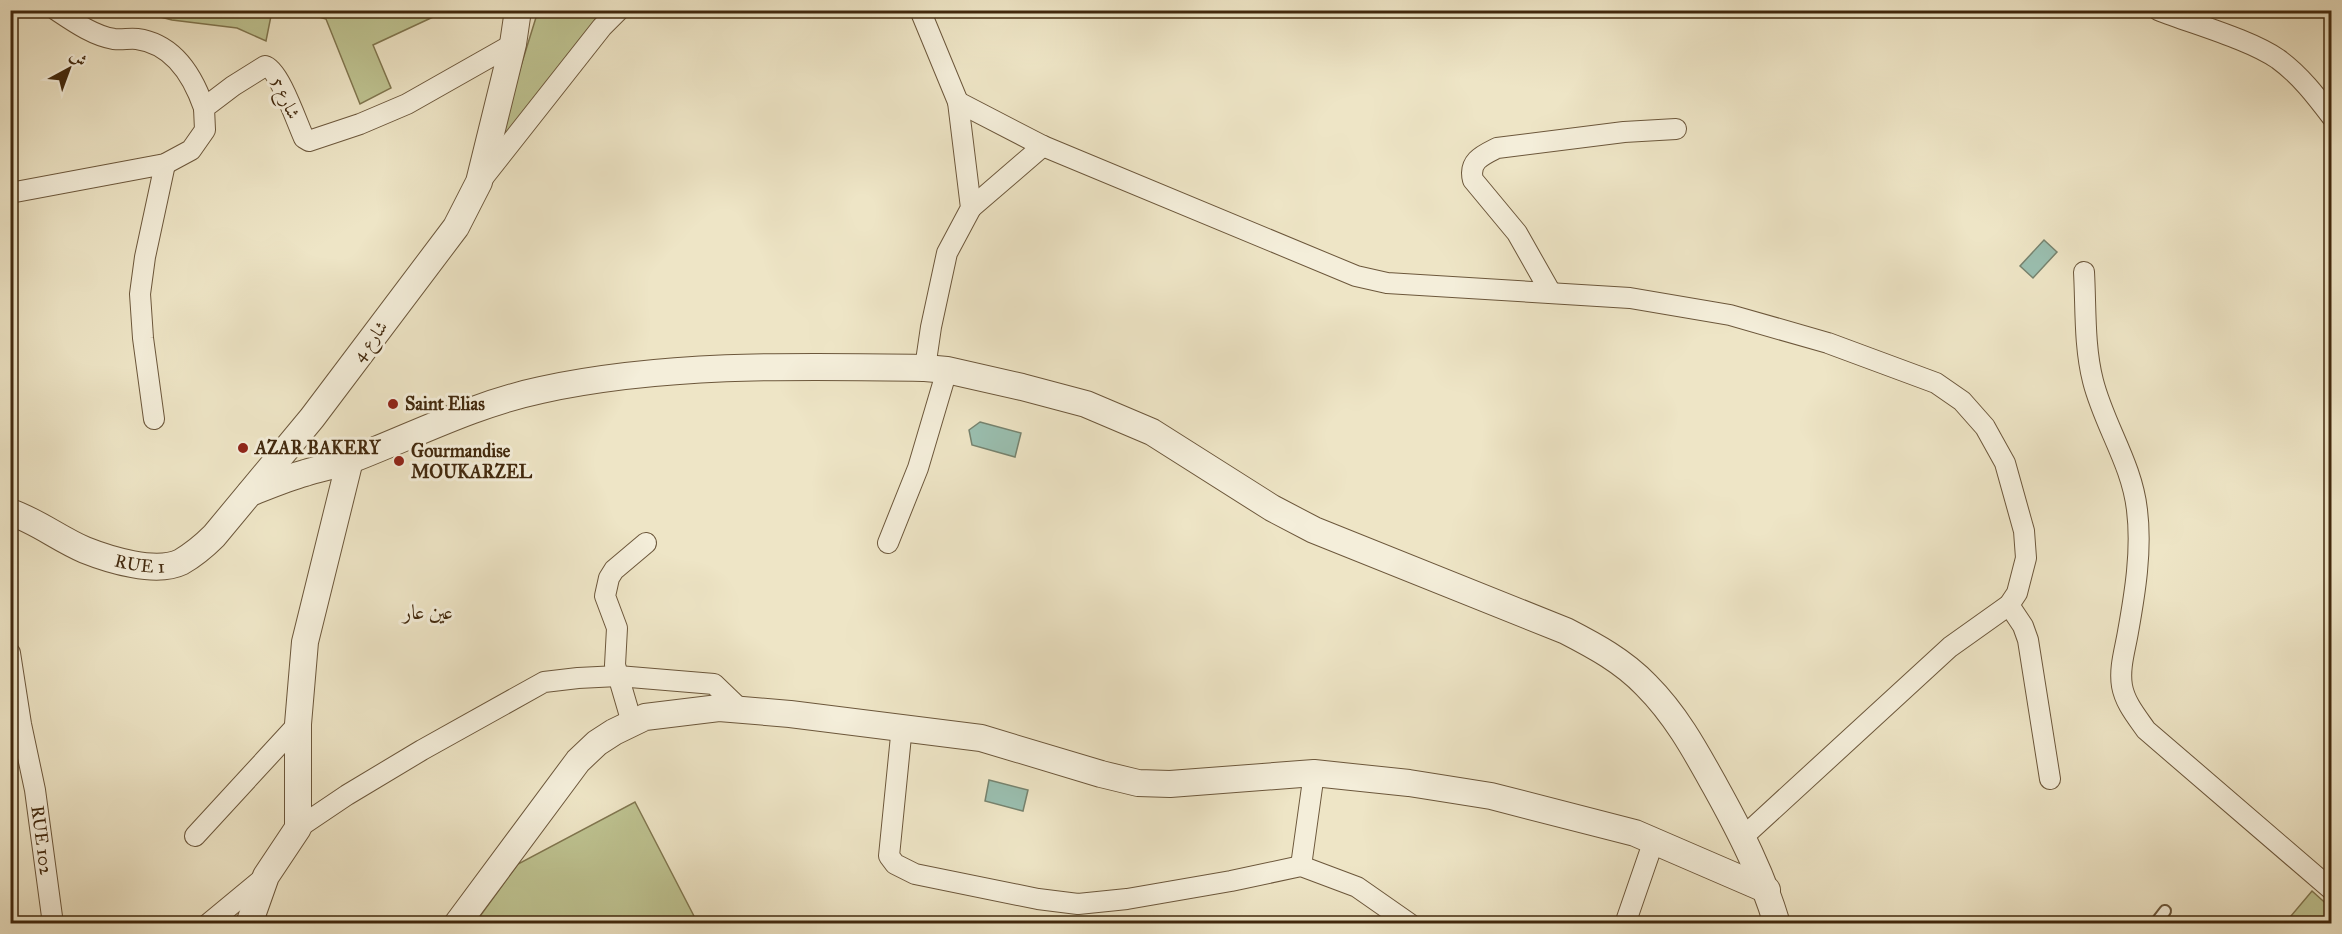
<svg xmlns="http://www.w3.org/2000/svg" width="2342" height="934" font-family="'IM FELL Great Primer',Amiri,serif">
	<rect width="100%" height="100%" fill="#eee5c6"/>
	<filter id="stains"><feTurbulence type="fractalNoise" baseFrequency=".00333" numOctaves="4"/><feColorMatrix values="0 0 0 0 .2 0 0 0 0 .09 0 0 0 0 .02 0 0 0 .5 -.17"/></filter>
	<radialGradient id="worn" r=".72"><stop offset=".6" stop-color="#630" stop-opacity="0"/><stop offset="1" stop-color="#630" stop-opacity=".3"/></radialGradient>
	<g fill="#bec391" stroke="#80764f" stroke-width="1.5">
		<polygon points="137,11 272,11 266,41 237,28 172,20"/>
		<polygon points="298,11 446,11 373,45 391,88 360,104 326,19"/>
		<polygon points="538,11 604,11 496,146"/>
		<polygon points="635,802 695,918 690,923 475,923 518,864"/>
		<polygon points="2312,891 2331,908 2331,923 2285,923"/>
	</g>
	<g fill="#9abfb0" stroke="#76836f" stroke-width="1.5">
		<polygon points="2044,240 2057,252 2033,278 2020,266"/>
		<polygon points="980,422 1021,433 1015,457 972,445 969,430"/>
		<polygon points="989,780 1028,790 1023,811 985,801"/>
	</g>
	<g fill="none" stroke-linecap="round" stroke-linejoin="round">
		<g stroke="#6c573b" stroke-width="14">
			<polyline id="service" points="2155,924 2165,911"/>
		</g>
		<g stroke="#6c573b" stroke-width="22">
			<g id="minor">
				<path d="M56,10C74,22 94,36 114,39C122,40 130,38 137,39C174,44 193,76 204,108"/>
				<polyline points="920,10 958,102 971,208 947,253 931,327 925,368"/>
				<path d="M2158,10C2193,24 2249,39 2278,59C2300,75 2316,96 2332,117"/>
				<polyline points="958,102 1043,146 1356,276 1387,283 1630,298 1730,315 1828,343 1936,383 1962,401 1985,427 2005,463 2024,531 2026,558 2017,593 2009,605 1950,647 1743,837"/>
				<polyline points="483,178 602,27 619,10"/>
				<path d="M10,193L165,164L191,150L205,130L204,108L233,86L265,66C279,69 297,123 304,138L309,141L360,124L407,104L513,44"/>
				<polyline points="971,208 1043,146"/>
				<path d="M2084,272C2086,307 2084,346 2093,381C2104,425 2132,464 2137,510C2142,550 2135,593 2128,632C2125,650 2119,668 2122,686C2125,703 2137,717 2146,730L2332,890"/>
				<path d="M1551,293L1517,233L1473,180C1468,161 1483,155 1497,148L1624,132L1676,129"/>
				<polyline points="154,419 143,338 140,294 145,257 165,164"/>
				<polyline points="888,543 918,468 947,370"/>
				<polyline points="2009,605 2023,626 2028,640 2050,779"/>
				<path id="s1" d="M10,653L21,724L35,790L53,924"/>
				<polyline points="632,723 615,665 617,628 605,596 609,578 614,570 646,543"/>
				<polyline points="902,726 889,856 895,864 915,874 1038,899 1078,904 1127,899 1231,881 1301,866 1357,887 1410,924"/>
				<polyline points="298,828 347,795 422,750 544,682 578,678 618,676 714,684 741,710"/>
				<polyline points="195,836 298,724"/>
				<polyline points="1301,866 1314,773"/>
				<polyline points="208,924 266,876"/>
				<polyline points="1625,924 1654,840"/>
			</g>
		</g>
		<g stroke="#6c573b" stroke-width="28">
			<g id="tertiary">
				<path d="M250,493C268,486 287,478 305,473C321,468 338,465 353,459C415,435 475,404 541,390C666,363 797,366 925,368L947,370L1022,387L1086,404L1152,432L1272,508L1314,530L1566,631C1595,646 1623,661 1646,685C1676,715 1695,750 1715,786C1740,831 1762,874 1777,924"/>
				<path id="s2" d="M10,512C37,521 59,539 85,550C110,560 156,574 181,562C193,555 204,546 214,536L312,418L456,227L479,182L513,44L518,10"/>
				<polyline points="249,924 266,876 298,828 298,724 305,642 350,460"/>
				<polyline points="457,924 578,761 597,743 614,732 645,717 719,708 790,714 981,738 1101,774 1138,783 1170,784 1314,773 1409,783 1491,796 1635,833 1767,890"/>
			</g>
		</g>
		<use href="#service" stroke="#f4eeda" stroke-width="10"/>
		<use href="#minor" stroke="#f4eeda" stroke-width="20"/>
		<use href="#tertiary" stroke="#f4eeda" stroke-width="26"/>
	</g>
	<g fill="#8f2418" stroke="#f4eeda" stroke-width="2">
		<circle cx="393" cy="404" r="6"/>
		<circle cx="243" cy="448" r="6"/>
		<circle cx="399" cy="461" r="6"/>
	</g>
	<g text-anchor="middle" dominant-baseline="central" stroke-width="6" stroke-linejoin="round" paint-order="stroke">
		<g font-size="18" fill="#41280d" stroke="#f4eeda">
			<text transform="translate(286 98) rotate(66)">شارع 5</text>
			<text transform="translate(370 341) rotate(-53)">شارع 4</text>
			<text stroke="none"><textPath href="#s2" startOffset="141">RUE 1</textPath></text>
			<text stroke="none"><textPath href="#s1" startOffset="190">RUE 102</textPath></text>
		</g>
		<g font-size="18" font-weight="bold" fill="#41280d" stroke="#f4eeda" text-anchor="start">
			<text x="405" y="404">Saint Elias</text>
			<text x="255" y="448">AZAR BAKERY</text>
			<text x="411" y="451">Gourmandise<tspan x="411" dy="21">MOUKARZEL</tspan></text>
		</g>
		<g font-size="21" fill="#41280d" stroke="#f4eeda">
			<text x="428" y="612">عين عار</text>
		</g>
	</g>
	<rect width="2342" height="934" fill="none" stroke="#eee5c6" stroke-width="36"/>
	<rect x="12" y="12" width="2318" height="910" fill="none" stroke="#41280d" stroke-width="3"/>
	<rect x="18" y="18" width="2306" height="898" fill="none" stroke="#41280d" stroke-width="1.5"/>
	<g transform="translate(69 69) rotate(41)" stroke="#f4eeda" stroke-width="4.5" paint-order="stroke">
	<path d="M0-4.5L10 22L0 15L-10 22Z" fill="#41280d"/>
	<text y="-9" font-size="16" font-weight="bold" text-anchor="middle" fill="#41280d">ش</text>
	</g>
	<rect width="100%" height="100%" filter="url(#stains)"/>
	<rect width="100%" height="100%" fill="url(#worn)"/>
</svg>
